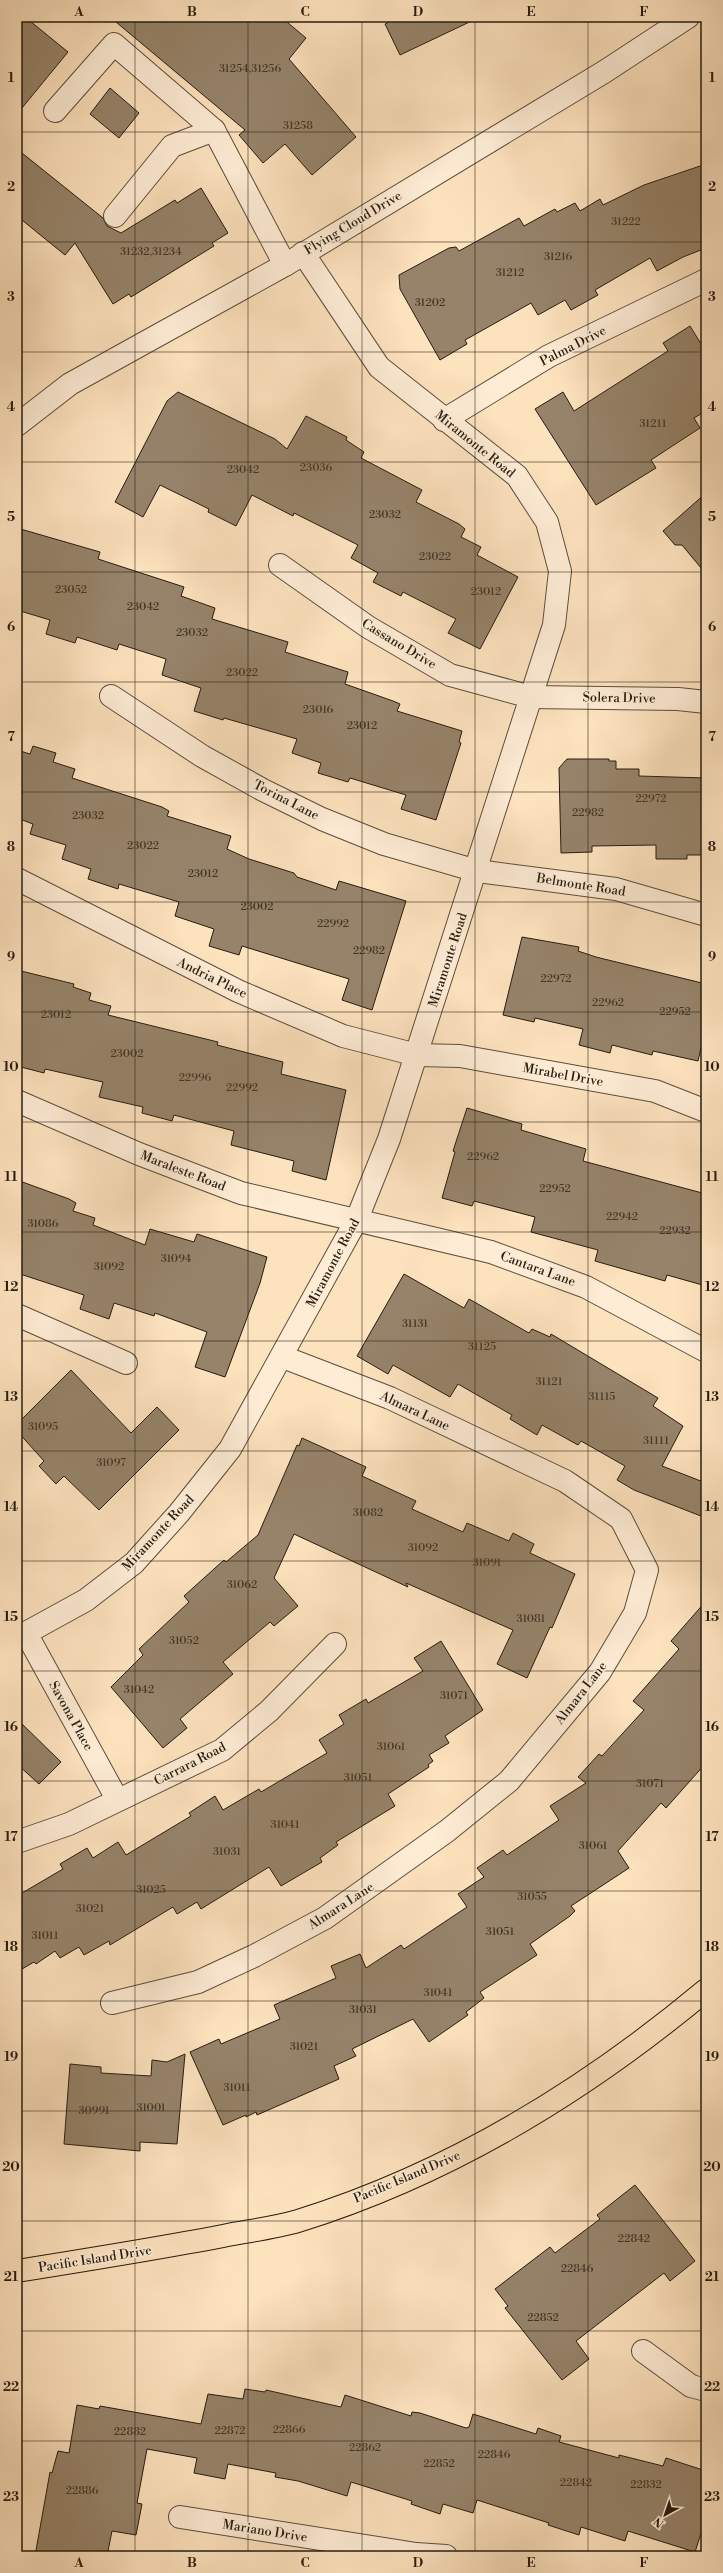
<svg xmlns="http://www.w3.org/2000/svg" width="723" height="2573" font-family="'Libre Bodoni',serif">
	<rect width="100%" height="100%" fill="#fde2be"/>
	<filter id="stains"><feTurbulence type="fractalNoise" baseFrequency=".005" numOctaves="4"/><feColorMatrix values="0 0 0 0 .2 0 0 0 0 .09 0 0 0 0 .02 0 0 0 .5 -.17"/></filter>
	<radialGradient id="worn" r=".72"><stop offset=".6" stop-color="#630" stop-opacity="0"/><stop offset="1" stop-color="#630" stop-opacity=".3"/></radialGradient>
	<g fill="#96836a" stroke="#261c0f">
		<polygon points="17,17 25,17 68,52 17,114"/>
		<polygon points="110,17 281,17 306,38 289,59 356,137 312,175 285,144 263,163 239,135 245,130"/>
		<polygon points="399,17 480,17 400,55 385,24"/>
		<polygon points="110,88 139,113 119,138 90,114"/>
		<polygon points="17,149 103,218 107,226 121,233 175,200 177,203 201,188 228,233 212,243 214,246 131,297 129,294 113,304 75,243 65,255 17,216"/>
		<polygon points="706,164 706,248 683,257 657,271 650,258 595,290 598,295 571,310 565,300 538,315 531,303 465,340 467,344 440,360 400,289 399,275 449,248 456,247 459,251 519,218 524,226 555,209 557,212 575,203 580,211 600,199 603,205 644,185"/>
		<polygon points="690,326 706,352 706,411 694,418 700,428 651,460 656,468 596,505 535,409 563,392 574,411 668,351 663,343"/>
		<polygon points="178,392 275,439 287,449 306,416 347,437 346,440 364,452 361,458 422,490 416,502 459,524 465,529 461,537 481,547 477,555 518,577 480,649 448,633 456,619 403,592 401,596 373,582 378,573 351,558 358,545 294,513 293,516 252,495 236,526 208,512 209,509 160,485 143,517 115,502 167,401"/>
		<polygon points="706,493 706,574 682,545 675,545 663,531"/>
		<polygon points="17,528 100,552 98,559 184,587 181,596 215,608 212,619 288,642 285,652 348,672 345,684 393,701 400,704 397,711 462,731 459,742 461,743 436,820 401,809 406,795 350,778 348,782 318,773 321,763 292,753 297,739 224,718 223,720 194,711 201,688 162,675 166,659 119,644 117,650 77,637 75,643 46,634 50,620 17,610"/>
		<polygon points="33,746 56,753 53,762 75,769 72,778 162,807 169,811 167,816 231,836 227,849 249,859 294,873 297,877 336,890 339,881 406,901 372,1010 342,1000 349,979 242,946 239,955 209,946 214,929 175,916 179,902 119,884 118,889 88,879 91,869 62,859 66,845 30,834 33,824 17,818 17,750 30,754"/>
		<polygon points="567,759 609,759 609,761 616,761 616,769 639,769 639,776 706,778 706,855 687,855 687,859 656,859 656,845 592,846 592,852 561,853 559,768"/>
		<polygon points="522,937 579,947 578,951 596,957 706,984 706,1026 698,1061 653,1051 652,1055 612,1045 610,1053 579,1045 583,1029 535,1018 534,1022 503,1015"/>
		<polygon points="17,970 74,984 73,987 91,993 89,1000 111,1006 108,1015 218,1042 217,1045 283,1062 281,1074 346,1090 326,1180 292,1171 294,1161 231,1145 234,1131 174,1115 172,1121 142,1113 143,1107 99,1097 103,1082 45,1069 44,1073 17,1066"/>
		<polygon points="467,1108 522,1124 521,1130 586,1149 583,1161 706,1194 706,1286 667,1275 665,1281 595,1261 598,1250 531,1232 535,1217 474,1201 472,1206 442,1198 455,1152 453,1151"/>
		<polygon points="17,1180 69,1199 76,1203 73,1211 95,1218 93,1225 145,1245 150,1229 194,1242 197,1234 267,1257 260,1283 225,1377 195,1367 207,1332 155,1313 154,1316 114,1303 109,1319 80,1309 84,1295 17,1273"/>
		<polygon points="404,1274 464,1308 469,1299 529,1333 532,1329 550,1337 551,1334 658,1398 653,1406 683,1426 662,1466 706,1483 706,1518 634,1490 617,1480 625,1466 581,1441 578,1445 542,1425 537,1435 510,1419 512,1415 458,1384 450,1397 393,1365 388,1374 357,1356"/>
		<polygon points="71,1370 131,1433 157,1407 179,1430 99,1510 64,1476 56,1484 39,1466 44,1461 17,1431 17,1424"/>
		<polygon points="302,1438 366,1467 362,1476 416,1501 412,1509 463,1532 467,1523 509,1541 513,1533 534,1544 530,1553 575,1574 552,1628 550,1627 527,1678 497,1664 513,1630 406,1583 408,1587 294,1534 274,1578 298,1606 274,1626 270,1622 223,1662 233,1674 180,1719 187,1728 163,1748 111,1687 143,1655 139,1649 189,1602 184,1596 224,1560 226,1562 258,1535 297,1445 299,1446"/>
		<polygon points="706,1601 706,1763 666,1808 661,1803 618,1851 629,1868 571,1906 575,1911 570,1916 530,1944 537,1955 480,1992 484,1998 466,2012 468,2015 429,2042 413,2019 352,2049 356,2056 334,2066 339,2079 257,2115 256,2112 246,2117 246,2115 223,2125 190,2052 219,2039 221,2044 280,2019 274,2005 336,1978 331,1966 360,1954 366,1968 401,1945 404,1949 467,1907 458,1894 484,1877 477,1868 503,1850 507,1855 559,1820 550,1806 586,1783 578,1777 599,1754 602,1756 644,1710 633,1701 679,1649 671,1641"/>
		<polygon points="441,1641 483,1710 445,1736 449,1743 429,1755 433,1761 428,1765 429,1767 388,1794 395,1806 336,1842 338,1845 320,1858 322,1862 281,1886 269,1867 201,1909 197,1902 177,1914 173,1907 110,1945 109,1941 84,1955 79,1947 60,1958 55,1951 36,1964 34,1962 17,1972 17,1896 63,1869 60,1864 87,1848 93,1858 118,1842 126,1855 191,1816 189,1813 215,1796 223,1810 259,1789 261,1792 327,1753 319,1740 344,1724 339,1715 366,1699 368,1703 423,1671 414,1658"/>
		<polygon points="17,1719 61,1762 39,1784 17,1764"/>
		<polygon points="185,2054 177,2144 140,2142 140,2151 64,2144 70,2064 101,2067 101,2073 151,2076 152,2060 167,2062"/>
		<polygon points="635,2185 695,2261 670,2281 664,2273 576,2341 589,2359 562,2380 505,2308 508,2306 495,2289 550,2247 555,2253 600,2219 597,2215"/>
		<polygon points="245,2389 265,2392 266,2390 341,2407 345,2395 411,2416 412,2412 420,2413 466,2428 469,2427 473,2414 536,2434 538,2428 561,2436 559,2442 619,2458 619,2455 663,2466 666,2458 706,2471 706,2518 695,2552 628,2531 625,2541 581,2527 579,2535 548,2525 549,2523 477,2500 473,2513 443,2504 440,2514 411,2504 412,2501 351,2482 347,2496 298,2481 275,2477 276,2473 228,2464 225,2479 194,2473 197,2458 147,2449 137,2503 142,2504 136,2535 112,2531 107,2556 35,2556 50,2472 52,2473 58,2451 69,2453 77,2405 99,2409 100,2406 201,2424 208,2394 243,2399"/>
	</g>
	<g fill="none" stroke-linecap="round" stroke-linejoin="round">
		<g stroke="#5c4e3b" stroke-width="24">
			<g id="minor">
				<polyline points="55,111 114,44 214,130 285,265"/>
				<polyline points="115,216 172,146 214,130"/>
				<polyline points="444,420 549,356 706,280"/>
				<polyline points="17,425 70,384 285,265 604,72 688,17"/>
				<polyline points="280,565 368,627 450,675 531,697 678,699 706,702"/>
				<polyline points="111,696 202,756 263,790 322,819 384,844 477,871 616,889 706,915"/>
				<polyline points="17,879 238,991 343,1036 417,1055 460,1056 655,1091 706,1111"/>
				<polyline points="17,1101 139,1154 241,1193 491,1252 586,1287 706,1351"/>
				<polyline points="17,1315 126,1363"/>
				<polyline points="26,1633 117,1799"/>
				<polyline points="17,1636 26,1633 86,1600 134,1563 179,1513 230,1449 357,1219 389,1139 554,625 560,571 547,522 517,476 379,367 303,253"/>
				<polyline points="17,1842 69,1824 222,1750 269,1711 335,1644"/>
				<polyline points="112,2003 198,1982 254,1956 325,1918 447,1831 509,1781 600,1672 635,1613 647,1570 621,1519 565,1481 390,1398 283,1357"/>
				<polyline points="643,2351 691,2386 706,2390"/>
				<polyline points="180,2517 416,2554 446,2556"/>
			</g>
		</g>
		<g stroke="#261c0f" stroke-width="24">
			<path id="major" d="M17,2271C86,2260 155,2249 223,2236C248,2231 274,2228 298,2221C449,2174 585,2091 706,1990"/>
		</g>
		<use href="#minor" stroke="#feecd5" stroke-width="22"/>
		<use href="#major" stroke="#fde2be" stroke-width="22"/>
	</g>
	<path fill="none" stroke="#261c0f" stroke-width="1" stroke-opacity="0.55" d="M135,17V2556M248,17V2556M362,17V2556M475,17V2556M588,17V2556M17,132H706M17,242H706M17,352H706M17,462H706M17,572H706M17,682H706M17,792H706M17,902H706M17,1012H706M17,1122H706M17,1232H706M17,1341H706M17,1451H706M17,1561H706M17,1671H706M17,1781H706M17,1891H706M17,2001H706M17,2111H706M17,2221H706M17,2331H706M17,2441H706"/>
	<g text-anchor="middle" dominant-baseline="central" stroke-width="3" stroke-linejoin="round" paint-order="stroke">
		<g font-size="11" fill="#423626">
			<text x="250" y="69">31254,31256</text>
			<text x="298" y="126">31258</text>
			<text x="626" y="222">31222</text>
			<text x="151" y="252">31232,31234</text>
			<text x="558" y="257">31216</text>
			<text x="510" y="273">31212</text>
			<text x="430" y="303">31202</text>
			<text x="653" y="424">31211</text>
			<text x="316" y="468">23036</text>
			<text x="243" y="470">23042</text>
			<text x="385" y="515">23032</text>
			<text x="435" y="557">23022</text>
			<text x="71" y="590">23052</text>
			<text x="486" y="592">23012</text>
			<text x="143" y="607">23042</text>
			<text x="192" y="633">23032</text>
			<text x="242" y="673">23022</text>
			<text x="318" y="710">23016</text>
			<text x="362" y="726">23012</text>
			<text x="651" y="799">22972</text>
			<text x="588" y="813">22982</text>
			<text x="88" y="816">23032</text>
			<text x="143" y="846">23022</text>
			<text x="203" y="874">23012</text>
			<text x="257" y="907">23002</text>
			<text x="333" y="924">22992</text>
			<text x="369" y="951">22982</text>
			<text x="556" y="979">22972</text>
			<text x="608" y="1003">22962</text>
			<text x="675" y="1012">22952</text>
			<text x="56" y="1015">23012</text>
			<text x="127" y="1054">23002</text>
			<text x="195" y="1078">22996</text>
			<text x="242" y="1088">22992</text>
			<text x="483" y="1157">22962</text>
			<text x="555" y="1189">22952</text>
			<text x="622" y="1217">22942</text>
			<text x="43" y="1224">31086</text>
			<text x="675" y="1231">22932</text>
			<text x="176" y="1259">31094</text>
			<text x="109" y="1267">31092</text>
			<text x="415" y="1324">31131</text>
			<text x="482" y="1347">31125</text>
			<text x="549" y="1382">31121</text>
			<text x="602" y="1397">31115</text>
			<text x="43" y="1427">31095</text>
			<text x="656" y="1441">31111</text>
			<text x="111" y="1463">31097</text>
			<text x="368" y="1513">31082</text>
			<text x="423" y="1548">31092</text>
			<text x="487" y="1563">31091</text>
			<text x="242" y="1585">31062</text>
			<text x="531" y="1619">31081</text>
			<text x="184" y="1641">31052</text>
			<text x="139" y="1690">31042</text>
			<text x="454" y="1696">31071</text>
			<text x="391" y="1747">31061</text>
			<text x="358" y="1778">31051</text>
			<text x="650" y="1784">31071</text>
			<text x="285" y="1825">31041</text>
			<text x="593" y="1846">31061</text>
			<text x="227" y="1852">31031</text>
			<text x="151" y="1890">31025</text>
			<text x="532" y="1897">31055</text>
			<text x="90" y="1909">31021</text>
			<text x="500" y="1932">31051</text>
			<text x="45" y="1936">31011</text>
			<text x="438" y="1993">31041</text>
			<text x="363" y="2010">31031</text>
			<text x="304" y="2047">31021</text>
			<text x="237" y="2088">31011</text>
			<text x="151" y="2108">31001</text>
			<text x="94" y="2111">30991</text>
			<text x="634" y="2239">22842</text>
			<text x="577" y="2269">22846</text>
			<text x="543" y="2318">22852</text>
			<text x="289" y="2430">22866</text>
			<text x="230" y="2431">22872</text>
			<text x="130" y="2432">22882</text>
			<text x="365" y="2448">22862</text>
			<text x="494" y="2455">22846</text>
			<text x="439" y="2464">22852</text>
			<text x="576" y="2483">22842</text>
			<text x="646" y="2485">22832</text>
			<text x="82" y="2491">22886</text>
		</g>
		<g font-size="13" fill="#261c0f" stroke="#feecd5">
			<text transform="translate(353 223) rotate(-31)">Flying Cloud Drive</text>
			<text transform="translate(573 346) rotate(-27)">Palma Drive</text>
			<text transform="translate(475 444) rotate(39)">Miramonte Road</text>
			<text transform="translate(399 644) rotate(31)">Cassano Drive</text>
			<text transform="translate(619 698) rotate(1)">Solera Drive</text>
			<text transform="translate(286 800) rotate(27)">Torina Lane</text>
			<text transform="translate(581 885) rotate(9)">Belmonte Road</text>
			<text transform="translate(448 960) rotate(-72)">Miramonte Road</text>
			<text transform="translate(212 978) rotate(26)">Andria Place</text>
			<text transform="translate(563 1075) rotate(10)">Mirabel Drive</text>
			<text transform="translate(183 1171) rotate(21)">Maraleste Road</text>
			<text transform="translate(333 1263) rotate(-62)">Miramonte Road</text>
			<text transform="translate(538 1269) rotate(20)">Cantara Lane</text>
			<text transform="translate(415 1411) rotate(25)">Almara Lane</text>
			<text transform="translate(158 1533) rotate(-47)">Miramonte Road</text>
			<text transform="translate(581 1693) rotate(-52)">Almara Lane</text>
			<text transform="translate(71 1716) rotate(61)">Savona Place</text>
			<text transform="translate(190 1764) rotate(-27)">Carrara Road</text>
			<text transform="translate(341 1906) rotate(-33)">Almara Lane</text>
			<text transform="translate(407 2177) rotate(-23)">Pacific Island Drive</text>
			<text transform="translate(95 2259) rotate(-9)">Pacific Island Drive</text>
			<text transform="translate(265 2531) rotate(9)">Mariano Drive</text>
		</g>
	</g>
	<rect width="723" height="2573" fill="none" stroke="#fde2be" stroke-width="44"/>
	<g transform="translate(665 2515) rotate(220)" stroke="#feecd5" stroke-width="3" paint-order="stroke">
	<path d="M0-3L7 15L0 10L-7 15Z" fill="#261c0f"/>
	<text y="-6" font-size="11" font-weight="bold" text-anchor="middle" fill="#261c0f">N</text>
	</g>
	<rect x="22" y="22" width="679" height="2529" fill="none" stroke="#261c0f" stroke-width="1.5"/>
	<g font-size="13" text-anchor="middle" font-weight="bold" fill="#261c0f">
		<text x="79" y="16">A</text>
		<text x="192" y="16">B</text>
		<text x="305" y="16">C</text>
		<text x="418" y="16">D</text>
		<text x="531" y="16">E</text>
		<text x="644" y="16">F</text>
		<text x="11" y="82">1</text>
		<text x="712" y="82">1</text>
		<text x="11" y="191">2</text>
		<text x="712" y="191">2</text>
		<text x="11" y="301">3</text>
		<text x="712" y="301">3</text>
		<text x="11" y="411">4</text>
		<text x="712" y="411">4</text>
		<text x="11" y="521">5</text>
		<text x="712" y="521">5</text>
		<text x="11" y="631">6</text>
		<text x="712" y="631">6</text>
		<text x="11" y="741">7</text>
		<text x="712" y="741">7</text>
		<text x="11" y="851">8</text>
		<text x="712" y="851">8</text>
		<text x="11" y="961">9</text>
		<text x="712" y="961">9</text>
		<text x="11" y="1071">10</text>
		<text x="712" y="1071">10</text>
		<text x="11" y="1181">11</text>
		<text x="712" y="1181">11</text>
		<text x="11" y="1291">12</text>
		<text x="712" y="1291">12</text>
		<text x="11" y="1401">13</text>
		<text x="712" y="1401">13</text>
		<text x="11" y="1511">14</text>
		<text x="712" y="1511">14</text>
		<text x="11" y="1621">15</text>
		<text x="712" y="1621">15</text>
		<text x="11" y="1731">16</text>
		<text x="712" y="1731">16</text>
		<text x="11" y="1841">17</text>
		<text x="712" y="1841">17</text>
		<text x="11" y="1951">18</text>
		<text x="712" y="1951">18</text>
		<text x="11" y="2061">19</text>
		<text x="712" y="2061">19</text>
		<text x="11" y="2171">20</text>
		<text x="712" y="2171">20</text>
		<text x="11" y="2281">21</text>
		<text x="712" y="2281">21</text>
		<text x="11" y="2391">22</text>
		<text x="712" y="2391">22</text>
		<text x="11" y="2501">23</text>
		<text x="712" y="2501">23</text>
		<text x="79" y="2567">A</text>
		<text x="192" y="2567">B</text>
		<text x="305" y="2567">C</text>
		<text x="418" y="2567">D</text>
		<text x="531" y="2567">E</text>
		<text x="644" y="2567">F</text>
	</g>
	<rect width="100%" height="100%" filter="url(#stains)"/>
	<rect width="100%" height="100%" fill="url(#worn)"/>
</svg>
